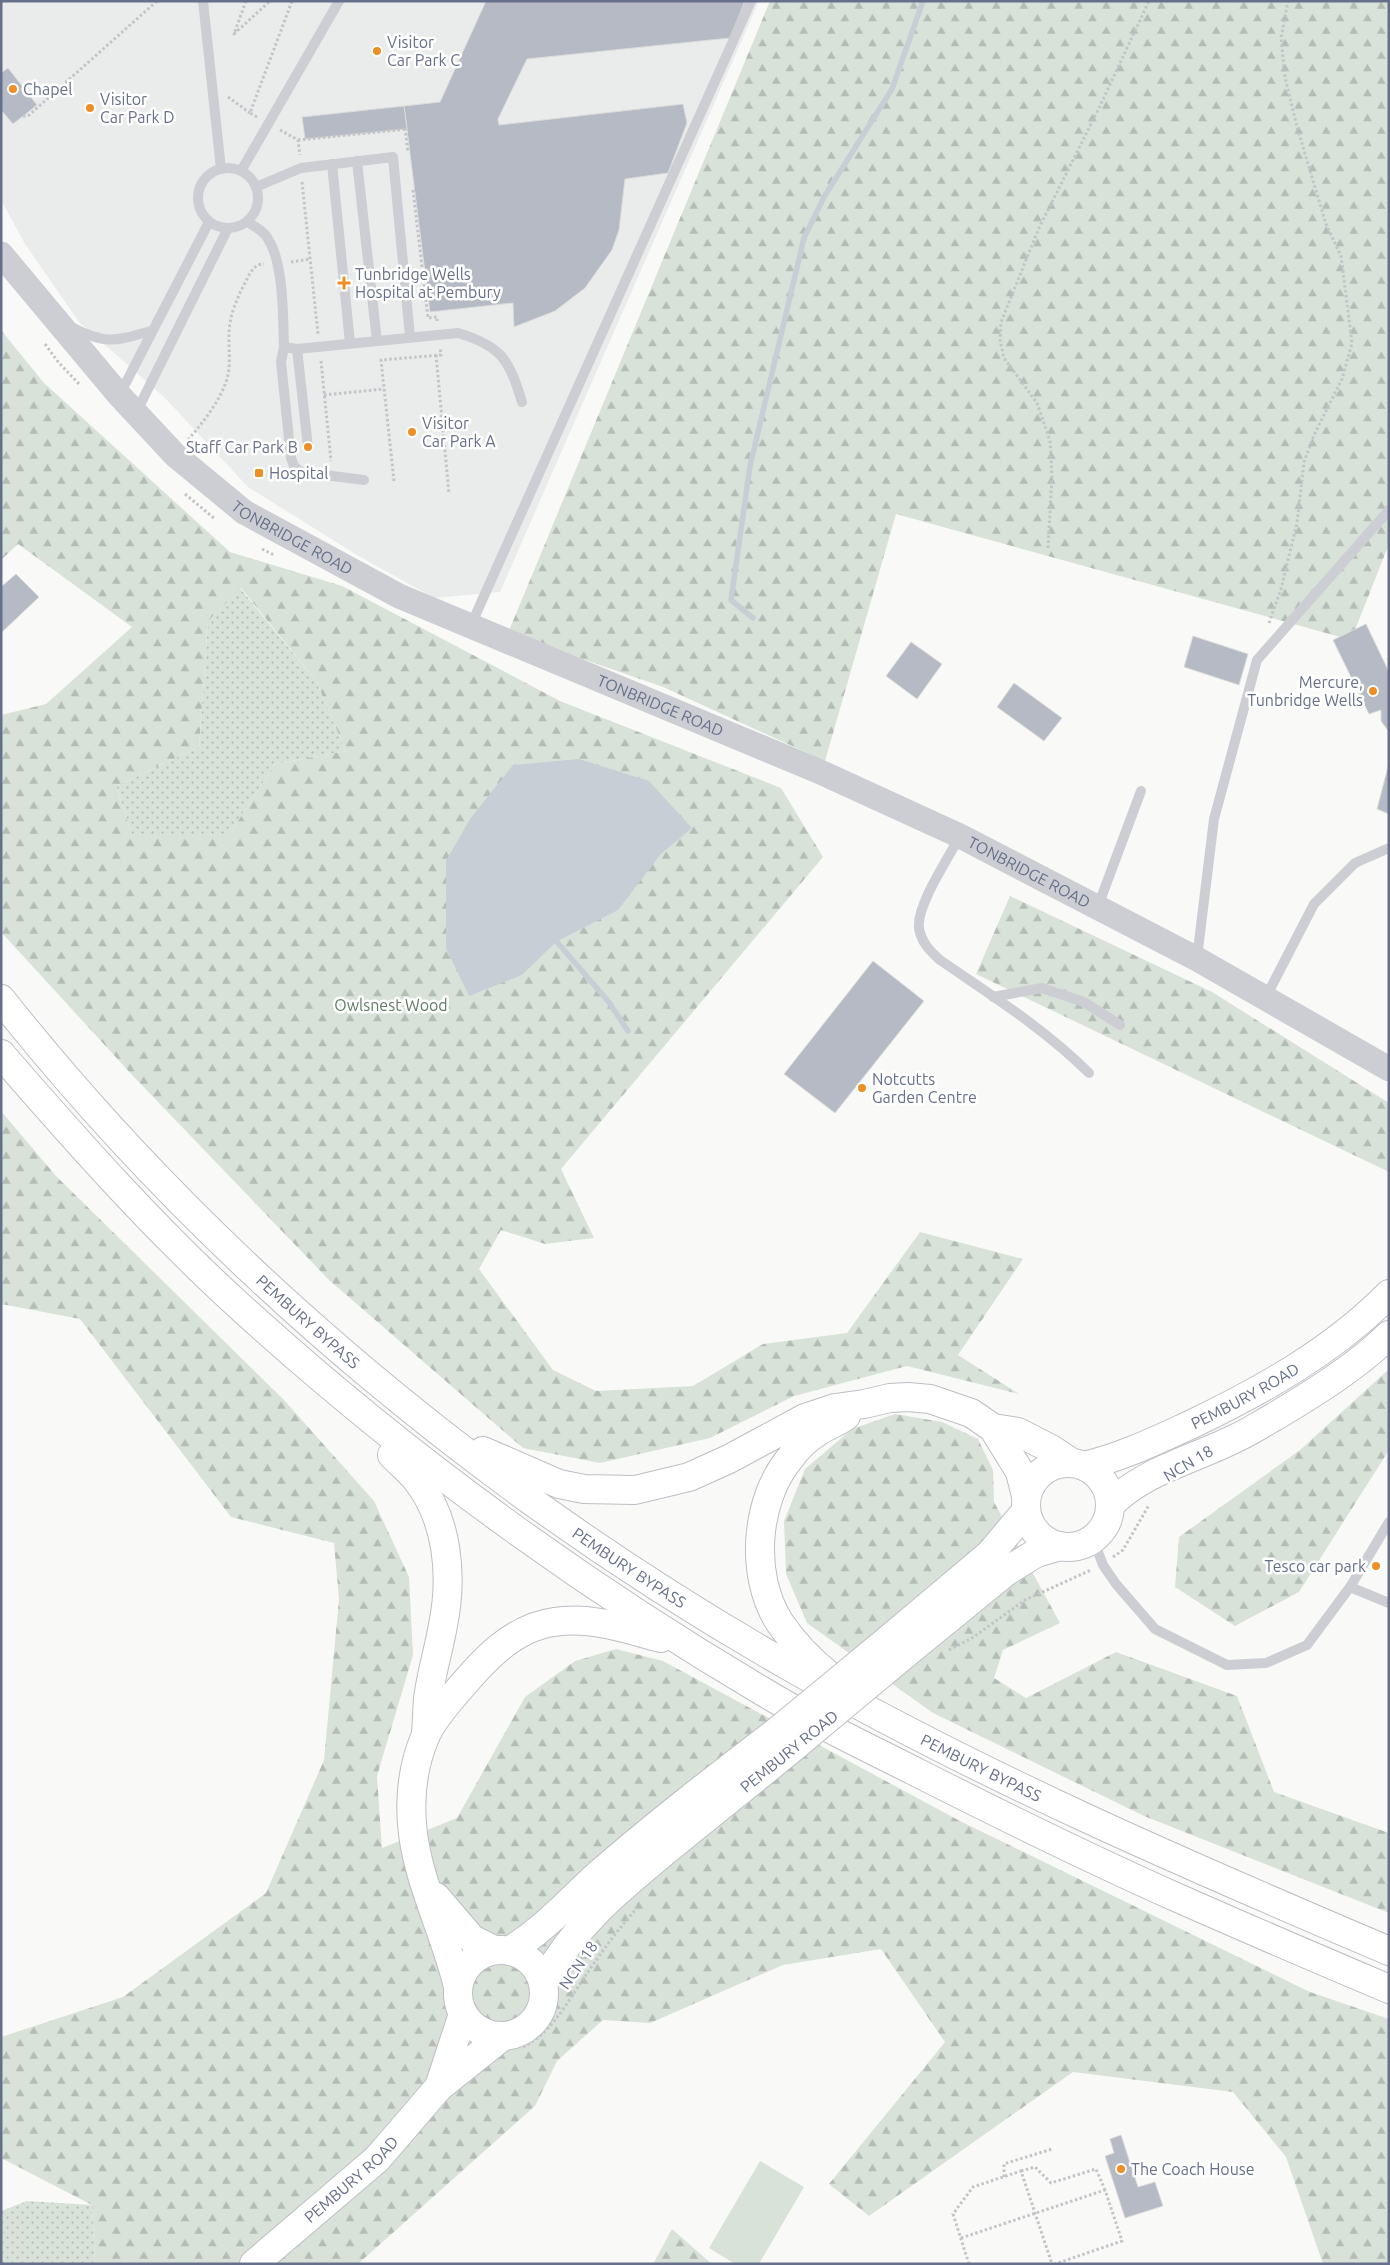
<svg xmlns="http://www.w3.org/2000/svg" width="1390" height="2265" font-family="Ubuntu,sans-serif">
	<defs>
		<pattern id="grass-dots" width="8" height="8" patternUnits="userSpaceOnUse" patternTransform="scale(1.25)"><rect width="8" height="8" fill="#d9e2d9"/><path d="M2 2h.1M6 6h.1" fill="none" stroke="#b4bcb6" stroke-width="1.8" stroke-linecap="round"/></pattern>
		<pattern id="forest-firs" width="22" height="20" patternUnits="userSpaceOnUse" patternTransform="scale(1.25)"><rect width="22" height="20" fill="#d9e2d9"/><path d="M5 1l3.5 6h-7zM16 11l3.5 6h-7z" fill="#b4bcb6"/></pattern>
	</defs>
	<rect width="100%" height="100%" fill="#f9faf8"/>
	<polygon fill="#eaebeb" points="1,1 759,1 500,592 434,598 357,555 248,487 165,398 79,322 25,244 1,200"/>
	<g fill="url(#grass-dots)">
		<polygon points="240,588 316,681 346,751 275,764 229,835 132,835 116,786 199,747 208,621"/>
		<polygon points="27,2201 92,2205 95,2264 1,2264 1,2211"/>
	</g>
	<g fill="url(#forest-firs)" fill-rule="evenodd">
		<polygon points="770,1 1389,1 1389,544 1351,640 896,514 825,761 663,687 508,633"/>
		<path d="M1,330L44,383L230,552L342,586L560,701L781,788L823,857L561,1169L594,1238L545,1244L501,1230L479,1269L553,1370L596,1391L693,1386L763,1344L847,1333L920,1232L1023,1259L958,1355L1019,1394L907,1366L794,1396L710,1438L600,1463L523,1448L329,1280L134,1077L1,932V715L46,704L132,627L18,544L1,560ZM241,588L316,681L346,751L275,764L229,835H132L116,786L199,747L208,621Z"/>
		<polygon points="1010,896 1212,992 1389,1103 1389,1172 976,974"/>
		<polygon points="1,1111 56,1176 284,1400 374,1501 409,1577 413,1655 377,1776 382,1848 457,1818 525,1697 575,1661 616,1649 663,1661 960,1821 1310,1992 1389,2019 1389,2264 1323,2264 1286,2157 1233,2092 1073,2072 869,2216 829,2184 945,2042 881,1949 783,1965 650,2023 603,2020 557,2061 535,2106 358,2264 95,2264 92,2205 1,2158 1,2037 123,1997 266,1893 324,1760 339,1599 334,1543 231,1517 80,1319 1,1304"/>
		<polygon points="1389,1369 1389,1450 1299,1592 1235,1626 1175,1587 1179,1537 1300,1450"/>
		<polygon points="895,1414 942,1422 978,1439 993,1470 994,1502 1060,1623 1003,1650 994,1678 1026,1698 1116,1652 1237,1696 1274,1792 1389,1833 1389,1913 1144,1816 933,1713 807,1623 786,1574 784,1521 805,1469 852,1429"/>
		<polygon points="672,2229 712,2264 653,2264"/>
	</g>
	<polygon fill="#d9e2d9" points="760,2161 804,2187 759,2264 735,2264 709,2248"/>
	<polygon fill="#c8ced6" points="579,759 649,781 692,828 661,854 618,910 556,942 522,975 469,996 446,948 446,861 470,819 513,765"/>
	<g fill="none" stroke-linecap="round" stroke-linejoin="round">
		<g stroke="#c8ced6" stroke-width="5.5">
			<polyline points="753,618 731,600 750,466 804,238 824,197 892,89 923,1"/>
			<polyline points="557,942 608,1001 628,1031"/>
		</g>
	</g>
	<g fill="#b6bac4" stroke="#dbdcda">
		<polygon points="486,1 745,1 730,38 527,59 498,119 499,125 683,104 687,123 668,173 625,179 619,230 612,250 585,288 555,311 514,327 513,303 430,312 404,106 440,102"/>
		<polygon points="8,68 37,105 13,124 1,110 1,73"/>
		<polygon points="404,106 407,129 305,139 302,117"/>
		<polygon points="16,574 39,597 1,633 1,587"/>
		<polygon points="1366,624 1389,672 1389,732 1381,721 1381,710 1369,714 1333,640"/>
		<polygon points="1193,636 1248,654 1239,685 1184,667"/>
		<polygon points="911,642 942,664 917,699 886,676"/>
		<polygon points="1014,683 1062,718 1044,741 997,707"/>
		<polygon points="1389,763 1389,814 1377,809"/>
		<polygon points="873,961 924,1001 835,1113 784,1074"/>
		<polygon points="1121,2135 1138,2187 1155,2182 1163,2206 1125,2218 1105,2156 1114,2153 1110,2139"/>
	</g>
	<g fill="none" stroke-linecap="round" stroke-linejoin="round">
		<g stroke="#bdbfc5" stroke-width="30">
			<g id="primary">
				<circle cx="1068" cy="1505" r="42"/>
				<path id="s2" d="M1084,1466C1122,1457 1155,1441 1190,1425C1261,1391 1333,1351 1389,1294"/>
				<path d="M1110,1505C1143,1471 1192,1460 1234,1439C1248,1433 1261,1424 1274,1417C1314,1393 1355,1368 1389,1335"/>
				<polyline points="889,1639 990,1554 1026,1511"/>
				<polyline points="904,1655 1007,1571 1036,1553 1060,1546"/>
				<circle cx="501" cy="1993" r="43"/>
				<path d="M509,1951C544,1930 569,1901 599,1874C655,1825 715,1779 775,1733"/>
				<path d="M543,1983C576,1923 617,1891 669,1848C709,1815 750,1783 790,1750"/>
				<polyline points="439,2087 463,2014"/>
				<path id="s3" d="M254,2264L377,2159L439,2087L503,2036"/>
			</g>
		</g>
		<g stroke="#bcbec3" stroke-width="30">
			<g id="trunk">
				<path id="s4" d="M1,999C216,1270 494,1499 794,1669C985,1778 1187,1865 1389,1951"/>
				<path d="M1,1054C79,1144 158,1233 247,1313C407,1458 581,1584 767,1694C815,1723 867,1747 918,1773C1003,1816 1090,1859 1178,1898C1248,1929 1318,1959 1389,1989"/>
				<polyline points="993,1428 1020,1472 1026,1496"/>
				<polyline points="483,1451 559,1484 584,1489 635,1490 689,1477 729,1459 805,1418 835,1408 864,1404 890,1398 908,1397 930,1399 971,1413 993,1428 1018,1432 1051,1449 1072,1463"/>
				<path d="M392,1455C400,1463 409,1471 416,1479C448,1519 453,1576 443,1625C439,1649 431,1674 428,1699C427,1711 427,1722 426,1733"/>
				<path d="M832,1678C812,1662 794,1644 780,1623C749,1576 755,1499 791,1457C797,1448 807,1439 816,1433C825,1426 837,1423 846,1416"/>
				<polyline points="436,1897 472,1939 494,1950"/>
				<path d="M458,1987C446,1935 420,1887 413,1834C409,1802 412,1768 425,1737C431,1722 444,1707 455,1694C481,1663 511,1628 554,1622C591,1616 626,1629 661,1638"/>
			</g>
		</g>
		<g stroke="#c3c4c8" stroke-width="3" stroke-dasharray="2.5 2.5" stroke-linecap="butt">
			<polyline points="246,1 234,34 270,1"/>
			<polyline points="228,97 250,113"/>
			<polyline points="23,116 28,116 157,1"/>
			<polyline points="257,117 250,113 292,1"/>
			<polyline points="405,128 408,152"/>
			<polyline points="280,130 298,140 300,155"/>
			<polyline points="298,140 407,129"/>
			<polyline points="302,182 318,334"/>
			<polyline points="413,190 428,318 437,317 437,321"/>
			<polyline points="291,262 310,259"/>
			<polyline points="45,344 59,363 80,385"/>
			<polyline points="436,355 449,494"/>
			<polyline points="321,361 331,461"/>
			<polyline points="324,395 384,389"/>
			<path d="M188,440C203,422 218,404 226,382C231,368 229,354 229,340C228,318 236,300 246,281C250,273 254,264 264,264"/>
			<polyline points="394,481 381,360 441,355 440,347"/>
			<polyline points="185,494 215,519"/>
			<polyline points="1048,548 1052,476 1050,441 1037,403 1004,358 1000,340 1001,322 1039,228 1099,108 1149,1"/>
			<polyline points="262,549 274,555"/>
			<polyline points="1269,623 1281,589 1297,523 1304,462 1314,435 1342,379 1352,343 1341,256 1326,224 1297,127 1285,77 1281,38 1288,1"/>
			<polyline points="1113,1557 1123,1550 1149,1505"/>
			<polyline points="949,1650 972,1638 1025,1600 1091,1570"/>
			<path d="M523,2047C552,2033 570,1998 588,1972C603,1950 619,1928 637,1908"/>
			<polyline points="1021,2171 1035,2167 1051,2183 1096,2169 1105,2190"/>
			<polyline points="1004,2177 1004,2164 1052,2149"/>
			<polyline points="961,2238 1105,2190 1122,2241 1055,2264"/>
			<polyline points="969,2264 953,2214 973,2187 1021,2171 1052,2264"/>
		</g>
		<g stroke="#cdced3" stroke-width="10">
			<polyline points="203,1 221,169"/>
			<polyline points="357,161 377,341"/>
			<polyline points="332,164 350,343"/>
			<circle cx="228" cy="198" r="30"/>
			<polyline points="241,171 339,1"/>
			<polyline points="256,187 301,168 393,157 410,337"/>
			<path d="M247,222C254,226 264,231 268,239C284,263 283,319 284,347L297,349L458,333C502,346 509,360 522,402"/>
			<path d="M71,327C106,345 115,341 151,331"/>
			<polyline points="284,347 281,362 291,458 294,466 301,472 364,480"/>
			<polyline points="297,349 308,447"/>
			<polyline points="120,394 209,222"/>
			<polyline points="136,413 228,228"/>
			<polyline points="471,625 751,1"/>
			<path d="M960,836C949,857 916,906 919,928C921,942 930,951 940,960C991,995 1045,1029 1089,1073"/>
			<polyline points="1098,906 1141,791"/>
			<polyline points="1197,958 1214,819 1257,660 1389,510"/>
			<polyline points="993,997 1042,988 1084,1002 1120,1025"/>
			<polyline points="1266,997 1314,904 1355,863 1389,848"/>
			<polyline points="1093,1539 1103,1565 1116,1584 1155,1629 1227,1665 1266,1663 1307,1645 1350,1587 1389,1522"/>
			<polyline points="1350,1587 1389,1603"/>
		</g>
		<path stroke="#cdced3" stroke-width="25" id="s1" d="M1,254L119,395L175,455L244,512L399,596L818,771L960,836L1197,959L1389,1069"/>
		<use href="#primary" stroke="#fff" stroke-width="28"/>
		<use href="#trunk" stroke="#fff" stroke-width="28"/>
		<g stroke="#bdbfc5" stroke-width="30" stroke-linecap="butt">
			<g id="primary-bridge">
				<polyline points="775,1733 889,1639"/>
				<polyline points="790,1750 904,1655"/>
			</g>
		</g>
		<use href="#primary-bridge" stroke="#fff" stroke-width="28"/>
	</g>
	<g fill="#ed8f24" stroke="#fff" stroke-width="2">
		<circle cx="377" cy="51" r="5"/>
		<circle cx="13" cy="89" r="5"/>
		<circle cx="90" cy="108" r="5"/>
		<path d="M341.5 275.5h5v5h5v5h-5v5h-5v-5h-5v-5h5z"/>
		<circle cx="412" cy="432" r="5"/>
		<circle cx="308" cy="447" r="5"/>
		<rect x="254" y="468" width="10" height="10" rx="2.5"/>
		<circle cx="1373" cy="691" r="5"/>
		<circle cx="862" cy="1088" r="5"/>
		<circle cx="1376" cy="1566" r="5"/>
		<circle cx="1121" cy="2169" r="5"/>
	</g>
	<g text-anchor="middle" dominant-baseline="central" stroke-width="5" stroke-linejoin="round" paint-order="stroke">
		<g font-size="16" fill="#67708b" stroke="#fff" text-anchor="start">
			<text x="387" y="42">Visitor<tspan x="387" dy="18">Car Park C</tspan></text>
			<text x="23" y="89">Chapel</text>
			<text x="100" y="99">Visitor<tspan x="100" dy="18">Car Park D</tspan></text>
			<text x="355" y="274">Tunbridge Wells<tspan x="355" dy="18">Hospital at Pembury</tspan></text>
			<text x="422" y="423">Visitor<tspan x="422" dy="18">Car Park A</tspan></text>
			<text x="298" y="447" text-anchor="end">Staff Car Park B</text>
			<text x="269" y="473">Hospital</text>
			<text x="1363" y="682" text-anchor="end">Mercure,<tspan x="1363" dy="18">Tunbridge Wells</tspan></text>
			<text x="872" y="1079">Notcutts<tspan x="872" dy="18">Garden Centre</tspan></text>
			<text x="1366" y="1566" text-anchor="end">Tesco car park</text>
			<text x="1131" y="2169">The Coach House</text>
		</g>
		<g font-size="16" fill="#67708b" stroke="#fff">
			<text stroke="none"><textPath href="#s1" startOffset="410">TONBRIDGE ROAD</textPath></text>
			<text stroke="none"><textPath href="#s1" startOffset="815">TONBRIDGE ROAD</textPath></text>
			<text stroke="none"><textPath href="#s1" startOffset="1220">TONBRIDGE ROAD</textPath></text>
			<text stroke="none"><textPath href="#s4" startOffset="446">PEMBURY BYPASS</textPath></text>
			<text stroke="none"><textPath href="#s2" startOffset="176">PEMBURY ROAD</textPath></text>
			<text transform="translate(1188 1463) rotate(-31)">NCN 18</text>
			<text stroke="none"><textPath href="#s4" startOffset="851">PEMBURY BYPASS</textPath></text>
			<text transform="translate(789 1751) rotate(-39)">PEMBURY ROAD</text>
			<text stroke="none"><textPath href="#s4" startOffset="1256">PEMBURY BYPASS</textPath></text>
			<text transform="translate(578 1965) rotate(-55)">NCN 18</text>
			<text stroke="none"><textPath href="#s3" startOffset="129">PEMBURY ROAD</textPath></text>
		</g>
		<g font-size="16" fill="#637b65" stroke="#fff">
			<text x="391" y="1005">Owlsnest Wood</text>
		</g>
	</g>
	<rect width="1390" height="2265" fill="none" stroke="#67708b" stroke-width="5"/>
</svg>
